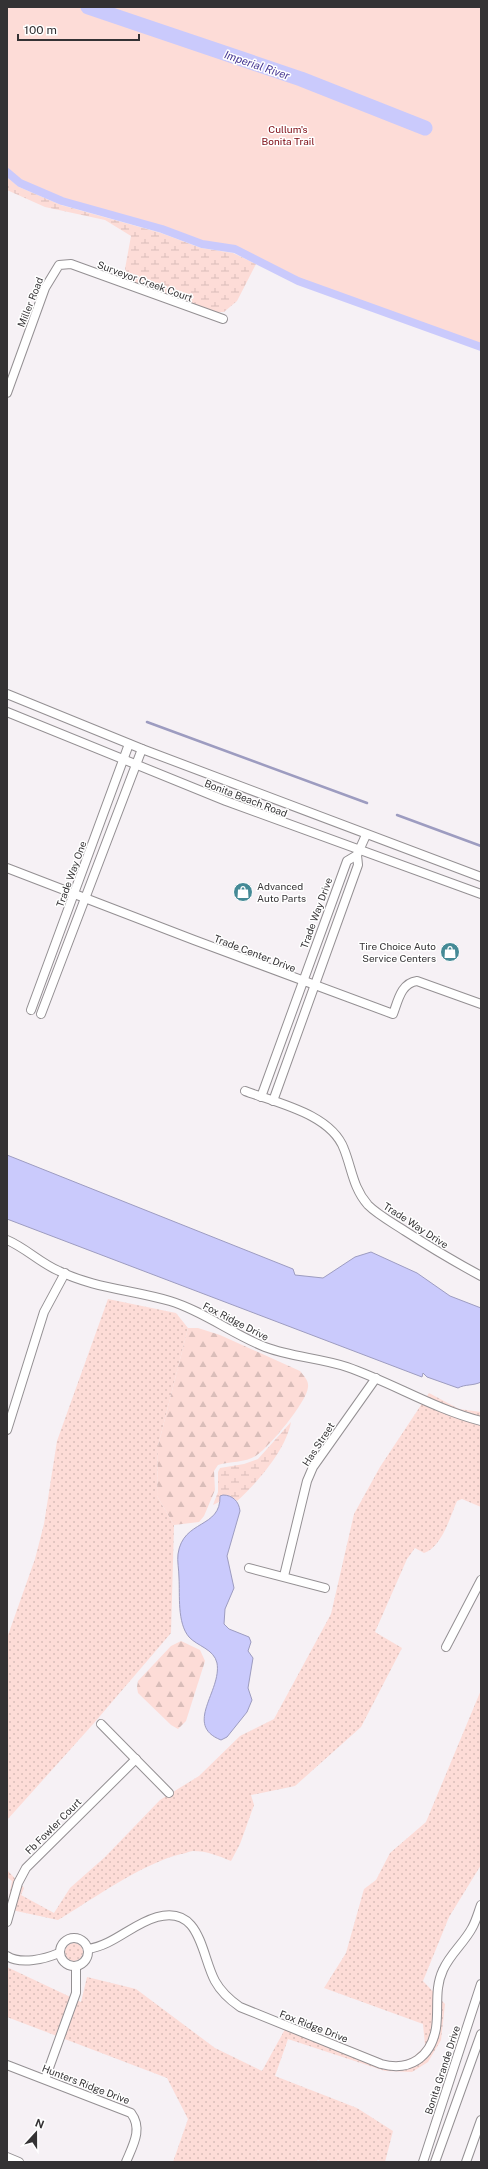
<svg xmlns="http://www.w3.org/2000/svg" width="488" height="2169" font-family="'Public Sans',sans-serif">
	<defs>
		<pattern id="grass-dots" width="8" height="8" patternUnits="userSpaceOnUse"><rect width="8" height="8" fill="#fddcd7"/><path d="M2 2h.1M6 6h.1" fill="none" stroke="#d9bdb9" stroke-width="1.8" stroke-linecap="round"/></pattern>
		<pattern id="forest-firs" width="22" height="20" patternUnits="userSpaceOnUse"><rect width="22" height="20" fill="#fddcd7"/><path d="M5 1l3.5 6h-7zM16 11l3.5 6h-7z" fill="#d9bdb9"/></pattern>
		<pattern id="wetland-marsh" width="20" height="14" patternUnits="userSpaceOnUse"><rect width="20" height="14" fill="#fddcd7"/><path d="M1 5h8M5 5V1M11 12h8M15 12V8" fill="none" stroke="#d9bdb9"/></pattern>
	</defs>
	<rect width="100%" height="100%" fill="#f6f1f5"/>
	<g fill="url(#grass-dots)">
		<polygon points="108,1299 176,1313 188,1328 158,1446 157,1496 174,1525 171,1633 94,1723 7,1820 7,1638 35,1559 44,1524 57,1441"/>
		<path d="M429,1393L459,1409L481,1412V1507L462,1499L457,1501C450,1517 442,1547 424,1553L415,1548L407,1559L375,1632L402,1648L361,1727L295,1786L251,1795L254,1805L240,1844L231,1861C219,1856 207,1851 193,1851C189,1851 185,1854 181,1854C143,1863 93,1899 58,1920L7,1909L12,1881L7,1877V1870L24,1888L21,1895L54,1913L70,1888L105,1857L160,1800L199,1776L240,1736L274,1719L331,1614L354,1514L380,1467Z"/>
		<path d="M481,1690V1865L449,1917L423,1981L445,2004L441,2040L428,2062L412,2072L385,2071L288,2039L275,2076L357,2108L393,2131L385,2162H322L318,2160L316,2162H173L188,2119L167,2078L7,2017V1967L81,2002L87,1977L136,1989L215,2048L262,2071L289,2022L389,2062C407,2061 413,2060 425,2045L423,2024L324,1988L346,1953L364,1889L376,1880L390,1853L426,1822Z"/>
		<circle cx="74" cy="1952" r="9"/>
	</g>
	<g fill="url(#forest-firs)">
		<path d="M188,1328H198L220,1335L300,1371C304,1376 309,1381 308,1387C307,1402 269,1447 257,1455C246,1463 230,1461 218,1465L214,1471L215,1490L204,1516L199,1522L174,1525L157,1496L158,1446Z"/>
		<polygon points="181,1641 200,1650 205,1661 186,1721 178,1729 171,1725 138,1693 137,1687 138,1681 171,1646"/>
	</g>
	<g fill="url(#wetland-marsh)">
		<polygon points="7,177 19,187 61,205 161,233 201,248 233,253 256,264 237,301 224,312 197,312 140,292 125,269 131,236 105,220 45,207 7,190"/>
		<path d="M291,1422C286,1450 257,1483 237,1501L235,1499L219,1502L213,1505L218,1492V1472L220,1468L244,1464L258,1459Z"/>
	</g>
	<polygon fill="#fddcd7" points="7,7 481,7 481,348 295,279 235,249 202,244 162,229 62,201 20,183 7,172"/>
	<g fill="#cacafc" stroke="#9d9cc0">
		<path d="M7,1155L293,1269L295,1275L323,1278L355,1257L371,1252L417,1273L450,1296L481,1308V1382C473,1386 465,1384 458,1388L427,1377L423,1373L422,1377L7,1219Z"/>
		<path d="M223,1495C232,1495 239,1501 240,1511L227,1556L234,1588L225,1609L224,1624L229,1629L249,1637L251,1642L248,1651L253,1658L248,1688L252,1700L247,1712L227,1737L221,1740C183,1725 222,1691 217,1663C214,1649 197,1646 189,1637C177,1623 180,1595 179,1578C179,1570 177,1561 178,1554C183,1519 221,1529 220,1496Z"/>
	</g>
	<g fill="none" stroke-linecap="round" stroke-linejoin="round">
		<g stroke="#9d9cc0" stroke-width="2.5">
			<polyline points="147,722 367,803"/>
			<polyline points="397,815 481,846"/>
		</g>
		<polyline stroke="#cacafc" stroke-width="8" points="7,172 20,183 62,201 162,229 202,244 235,249 298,281 481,347"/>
		<polyline stroke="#cacafc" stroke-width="15" points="88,7 301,79 425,128"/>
		<g stroke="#949093" stroke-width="10">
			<g id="minor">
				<polyline points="7,393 45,288 59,265 71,264 223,319"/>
				<polyline points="7,694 142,749 481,877"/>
				<polyline points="7,712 226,801 481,894"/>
				<path d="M7,868L194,940L393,1014C398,1001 401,983 417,981L481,1004"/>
				<polyline points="31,1010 129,744"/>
				<polyline points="41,1014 142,749"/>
				<path d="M245,1091C277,1103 331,1114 344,1149C352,1169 353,1188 368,1205C378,1215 393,1223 405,1231C430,1247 455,1262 481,1276"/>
				<polyline points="261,1097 347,861 357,855"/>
				<polyline points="273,1101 358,865 357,855 366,835"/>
				<path d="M7,1240C26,1248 40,1263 59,1271C93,1288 133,1290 170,1301C203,1311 232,1334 265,1347C291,1357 320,1358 347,1367C393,1383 434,1409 481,1421"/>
				<polyline points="7,1430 44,1312 65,1273"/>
				<polyline points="249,1568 325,1588"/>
				<polyline points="284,1576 307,1481 313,1467 376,1378"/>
				<polyline points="446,1647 481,1580"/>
				<polyline points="101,1724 169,1793"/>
				<polyline points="7,1922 18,1883 26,1868 136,1759"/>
				<circle cx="74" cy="1952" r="14"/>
				<path d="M88,1949C114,1945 132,1924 157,1917C201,1905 201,1955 215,1981C221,1992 230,2000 240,2007L381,2064C410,2072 431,2057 436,2028C439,2008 434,1989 443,1970C450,1954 464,1943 472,1928C476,1921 478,1913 481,1905"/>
				<path d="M7,1956C21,1965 45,1959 59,1953"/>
				<path d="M7,2065L131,2113C143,2129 133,2145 126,2162"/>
				<polyline points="45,2079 76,1993 76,1966"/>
				<polyline points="7,2157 19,2162"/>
				<polyline points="423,2162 481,1984"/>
				<polyline points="435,2162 481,2034"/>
				<polyline points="466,2162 481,2120"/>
			</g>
		</g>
		<use href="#minor" stroke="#fff" stroke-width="8"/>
	</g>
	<defs>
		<g id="shop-disc" transform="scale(1)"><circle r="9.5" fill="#458a96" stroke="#fff"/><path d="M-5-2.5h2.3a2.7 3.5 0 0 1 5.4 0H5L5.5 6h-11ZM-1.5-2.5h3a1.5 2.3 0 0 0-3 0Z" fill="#fff"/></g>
	</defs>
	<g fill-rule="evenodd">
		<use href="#shop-disc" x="243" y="892"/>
		<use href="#shop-disc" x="450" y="952"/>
	</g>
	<g text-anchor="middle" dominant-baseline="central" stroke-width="3" stroke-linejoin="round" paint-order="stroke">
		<g font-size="10" fill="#7a060e" stroke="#fff">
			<text x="288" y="129">Cullum's<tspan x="288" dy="12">Bonita Trail</tspan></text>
		</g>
		<g font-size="10" fill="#343234" stroke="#fff">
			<text transform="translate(145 281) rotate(20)">Surveyor Creek Court</text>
			<text transform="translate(30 302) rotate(-68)">Miller Road</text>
			<text transform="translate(246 798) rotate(21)">Bonita Beach Road</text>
			<text transform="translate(71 874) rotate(-70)">Trade Way One</text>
			<text transform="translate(316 913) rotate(-70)">Trade Way Drive</text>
			<text transform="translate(255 953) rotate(21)">Trade Center Drive</text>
			<text transform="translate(416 1225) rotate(33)">Trade Way Drive</text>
			<text transform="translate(236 1321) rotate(27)">Fox Ridge Drive</text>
			<text transform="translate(318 1444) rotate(-57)">Has Street</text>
			<text transform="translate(53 1826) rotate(-45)">Fb Fowler Court</text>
			<text transform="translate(314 2026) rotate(21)">Fox Ridge Drive</text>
			<text transform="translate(442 2070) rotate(-72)">Bonita Grande Drive</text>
			<text transform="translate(86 2084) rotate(21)">Hunters Ridge Drive</text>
		</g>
		<g font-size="10" fill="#343234" stroke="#fff" text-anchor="start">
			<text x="257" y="886">Advanced<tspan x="257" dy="12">Auto Parts</tspan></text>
			<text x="436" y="946" text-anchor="end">Tire Choice Auto<tspan x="436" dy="12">Service Centers</tspan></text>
		</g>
		<g font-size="11" font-style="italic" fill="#463793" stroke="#fff">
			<text transform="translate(257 65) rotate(19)">Imperial River</text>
		</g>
	</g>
	<rect width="488" height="2169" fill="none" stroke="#343234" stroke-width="16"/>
	<g transform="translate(36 2133) rotate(21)" stroke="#ffffff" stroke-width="3" paint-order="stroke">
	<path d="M0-3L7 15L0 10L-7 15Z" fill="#343234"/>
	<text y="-6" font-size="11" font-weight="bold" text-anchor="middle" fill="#343234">N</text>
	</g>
	<path d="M18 34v6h121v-6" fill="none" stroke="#343234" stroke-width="2"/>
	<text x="24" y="34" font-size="12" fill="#343234" stroke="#ffffff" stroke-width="3" paint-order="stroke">100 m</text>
</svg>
